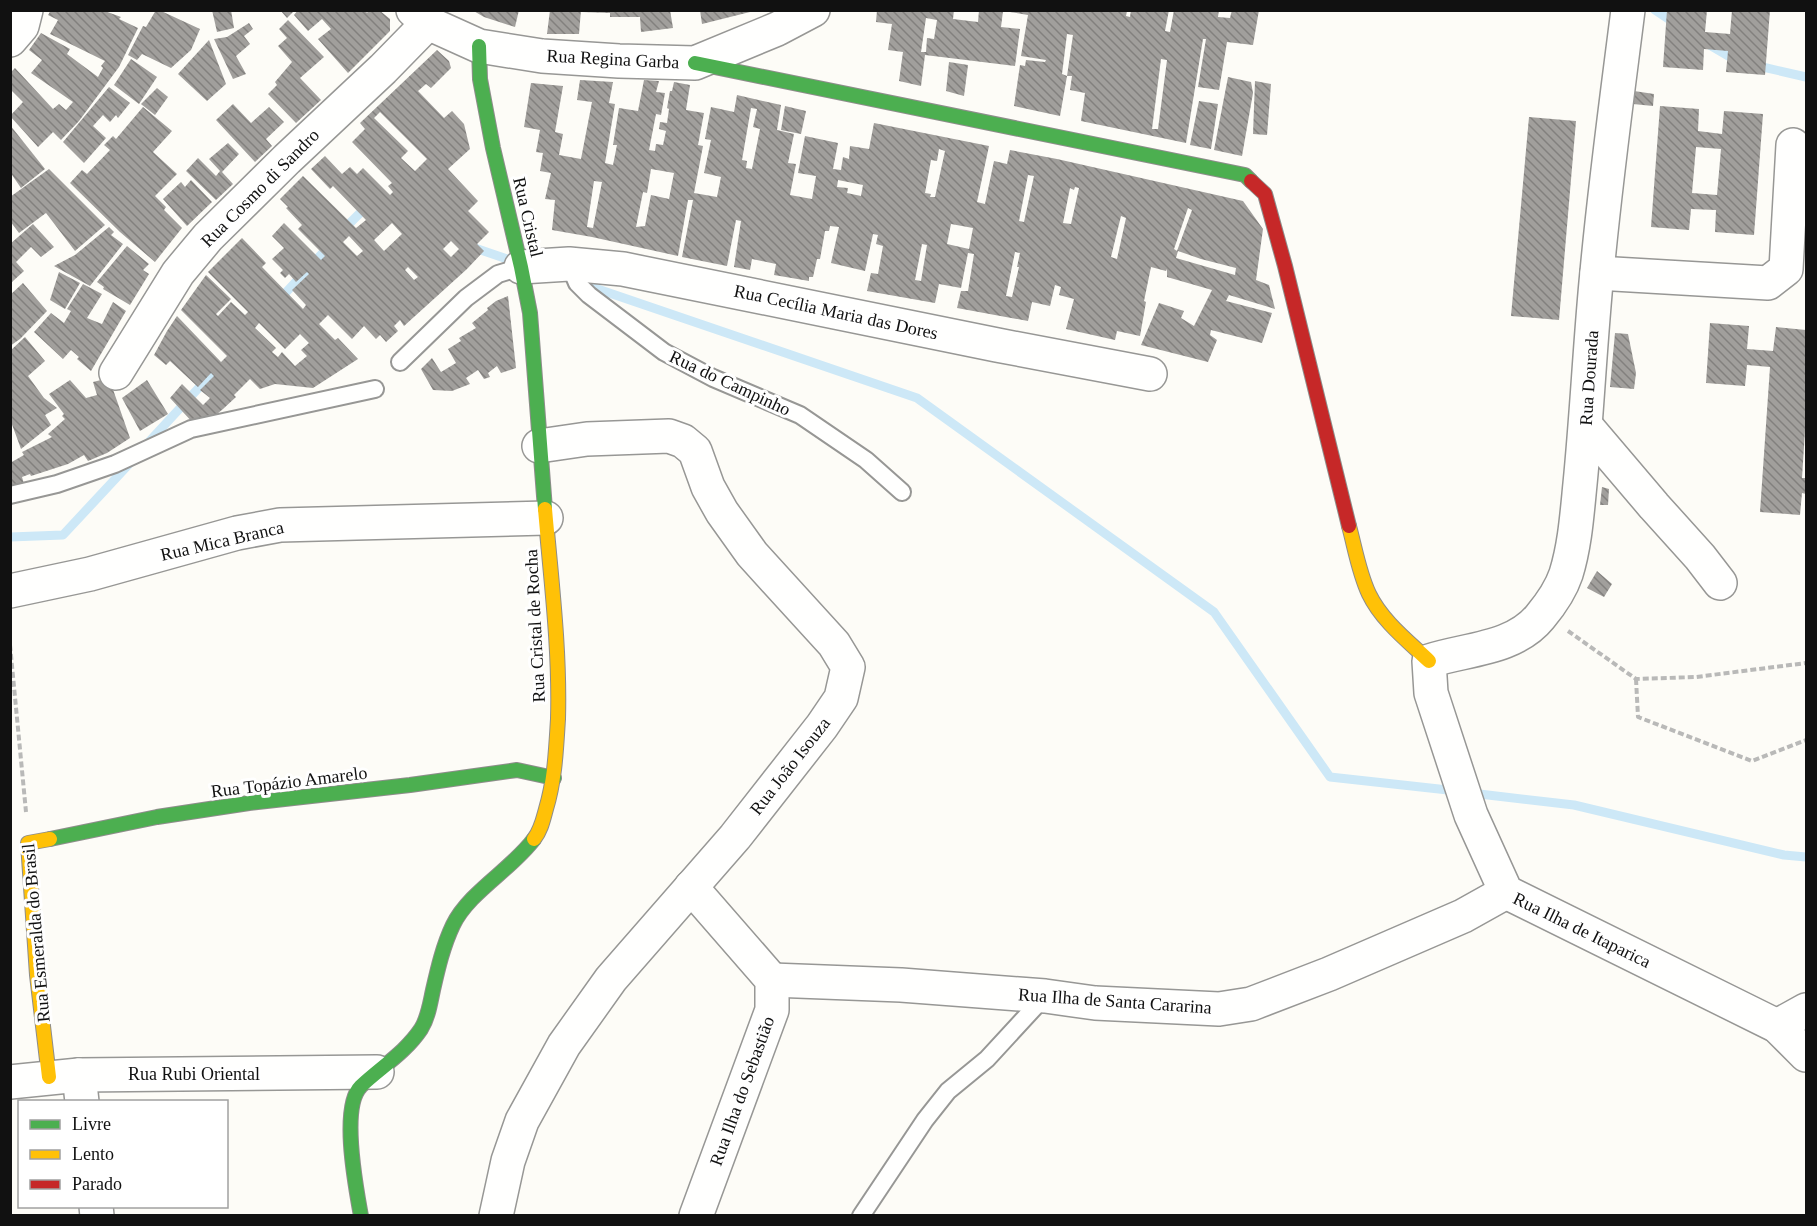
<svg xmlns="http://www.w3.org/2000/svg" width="1817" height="1226" font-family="Georgia,serif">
	<defs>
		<pattern id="building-back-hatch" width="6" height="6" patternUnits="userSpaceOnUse" patternTransform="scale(1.5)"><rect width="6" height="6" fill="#a19f9c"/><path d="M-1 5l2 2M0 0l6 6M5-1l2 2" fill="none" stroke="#82807e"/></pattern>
	</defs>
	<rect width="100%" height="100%" fill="#fdfcf7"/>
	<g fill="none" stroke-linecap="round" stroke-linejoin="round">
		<g stroke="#cde8f7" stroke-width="9">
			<polyline points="1655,10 1676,24"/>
			<polyline points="1708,44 1737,61"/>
			<polyline points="1754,65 1806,77"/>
			<polyline points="343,230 363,210 368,212"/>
			<polyline points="472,247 513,261"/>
			<polyline points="583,284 917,398 1214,612 1330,777 1457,791"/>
			<polyline points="278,301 330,245"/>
			<polyline points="146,445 218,367"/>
			<polyline points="10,537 63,535 131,462"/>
			<polyline points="1471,793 1574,805 1784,855 1806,857"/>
		</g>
	</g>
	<g fill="url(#building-back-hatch)" fill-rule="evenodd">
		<polygon points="51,10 102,10 121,17 119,19 138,28 119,67 79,121 61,140 53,132 38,147 10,116 23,102 10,89 10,73 15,68 53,109 59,104 66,110 73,102 31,73 42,60 29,50 41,33 70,49 67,54 98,77 103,68 101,66 105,61 50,34 58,20 48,15"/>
		<polygon points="156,10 159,10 200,29 191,50 171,68 142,54 137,60 128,55 143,26 146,27"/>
		<polygon points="212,10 231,10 234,28 217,32"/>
		<polygon points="280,10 295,10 287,18"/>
		<polygon points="298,10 365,10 367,13 369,10 379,10 390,19 390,31 348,73 318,39 331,29 322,19 308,31 294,15"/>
		<polygon points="472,10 519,10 515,27 484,17"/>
		<polygon points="550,10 581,10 579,34 547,34"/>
		<polygon points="582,10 640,10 640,12 670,10 673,28 641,32 640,17 610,17 610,13 582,12"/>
		<polygon points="700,10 754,10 754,11 702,24"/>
		<path d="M877,10H954L953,19L978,22L979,10L1003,11L1001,27L1020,29L1015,66L925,55L921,86L899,81L903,52L888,50L892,24L876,22ZM926,18L937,20L934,39L927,38L926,52H921Z"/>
		<path d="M1010,10H1121L1127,11L1126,16L1130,17L1131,10H1169L1165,31L1170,32L1174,10H1219L1218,17L1230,18L1232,10H1259L1253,45L1227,42L1219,90L1198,87L1206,39H1203L1186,143L1081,121L1085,93L1070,90L1072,76H1067L1073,35L1067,34L1062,74L1067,76L1060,116L1014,106L1020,65L1025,66L1026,60L1045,62L1046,60L1021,56L1028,15L1010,12ZM1161,59L1167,60L1158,129H1152Z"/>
		<polygon points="1667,10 1707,10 1705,32 1730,34 1732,10 1770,10 1765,75 1726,72 1728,51 1704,49 1703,70 1663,67"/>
		<polygon points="288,20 324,57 300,78 321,100 296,123 268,94 277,85 275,82 292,62 278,46 287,38 279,29"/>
		<polygon points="249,23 253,29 244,36 250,44 236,56 246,74 233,79 214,39 227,37"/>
		<polygon points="209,40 226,84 207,101 178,74"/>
		<path d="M437,50L449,61L451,68L431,88L426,84L418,91L444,118L452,111L464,124L470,149L448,169L478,201L468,211L489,232L477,244L484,251L467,269L404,326L400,320L394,326L398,331L386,342L380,335L376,339L364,326L352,339L328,315L319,324L335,340L338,338L358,359L313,388L275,384L260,389L250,379L234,395L236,397L223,409L217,414L207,416L194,424L170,398L182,384L203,405L210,398L200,390L214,376L211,373L198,387L170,361L166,365L154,355L167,331L177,316L221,362L227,356L181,310L206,275L231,299L216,314L218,316L231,302L245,315L248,312L208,272L242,238L266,263L262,267L303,309L306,305L292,290L309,274L307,272L296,282L289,274L285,278L280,273L283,270L272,259L284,248L272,236L284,223L321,260L325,256L298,229L302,225L286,208L288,207L280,199L303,176L356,228L366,220L333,186L330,189L311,169L325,156L342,174L350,167L357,174L363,168L390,195L393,192L388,186L392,183L352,142L365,129L360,123ZM380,112L427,159L415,171L401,158L408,151L374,118ZM392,223L402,234L384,251L374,240ZM349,236L363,251L357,256L343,242ZM451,241L459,249L451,257L443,249ZM408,267L418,277L414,280L405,270ZM259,323L285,349L300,334L309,343L301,350L307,356L295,366L282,352L278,357L272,352L276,348L255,328Z"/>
		<polygon points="131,59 157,77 139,104 114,85"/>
		<polygon points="949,62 968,65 964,96 946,91"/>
		<polygon points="1228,77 1251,82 1253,93 1242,156 1214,150"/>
		<path d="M580,80L613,82L609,103L615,104L605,163L613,165L617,145H613L619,108L638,111L644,80L659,81L656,92L665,93L661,115L656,114L649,150L655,151L656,144L663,145L666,131L659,129L660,122L667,123L669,109L667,108L670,91H672L674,82L690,85L686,110L704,113L698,145L703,146L694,193L717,197L721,177L704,173L711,140L705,139L711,107L734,112L737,95L781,105L777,130L794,134L788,163L796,164L790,195L812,199L816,176L798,173L805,136L838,143L833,169L841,170L843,157L849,159L850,146L869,149L874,123L989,146L977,202L985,204L994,161L1007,164L1010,150L1057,159L1243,201L1263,229L1256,280L1269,285L1275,309L1229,295L1226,301L1272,313L1262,343L1211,330L1210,335L1217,340L1208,362L1141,345L1159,303L1184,311L1181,318L1194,326L1212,290L1167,277V269L1166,271L1151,267L1144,301L1146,302L1140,336L1117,331L1115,340L1066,329L1074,299L1059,295L1061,287L1055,285L1050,306L1032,302L1028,321L957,308L961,291H968L974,254L968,253L961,288L939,284L935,303L867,291L871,273L878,274L883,246L876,244L878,235L873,234L865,271L831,263L839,227L830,226L829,231H825L820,259H817L813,277H809V281L774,275L776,264L752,259L750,270L734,267L741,221L736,220L727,266L682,257L693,200H688L678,256L592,237L552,230L555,200L545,199L551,173L540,171L543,153L536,152L540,130L524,127L531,83L563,86L555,132L563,134L559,155L581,159L592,102L577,100ZM751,108L757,109L753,127L760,129L752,169L746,168L747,161L742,160ZM939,149L945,151L935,197H930L931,194L925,193L931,160L937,161ZM651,169L674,173L669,199L651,195L645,226L636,227L643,192L647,193ZM1028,175L1034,176L1024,222L1019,221ZM838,180L863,185L861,196L847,193L848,188L837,187ZM594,181L602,182L593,228L587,227ZM1075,187L1079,188L1071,224L1063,223L1070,188L1074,190ZM1188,208L1192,210L1177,251L1174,249ZM1121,216L1126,218L1117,259L1111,257ZM951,224L973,228L969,249L947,244ZM922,244L927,245L921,281L915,280ZM1178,251L1201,259L1236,268L1235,275L1176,258ZM1015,252L1020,253L1017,267H1019L1012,297L1006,296Z"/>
		<polygon points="1255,81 1271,84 1267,135 1253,134"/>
		<polygon points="109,87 130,103 118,118 116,115 110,122 103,115 93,126 106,138 84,163 63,142"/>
		<polygon points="157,88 168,97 155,115 141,104"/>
		<polygon points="1634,91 1654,94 1653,106 1633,104"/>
		<polygon points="1199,101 1218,104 1211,149 1190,145"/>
		<polygon points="233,104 251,123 269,107 284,122 266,139 272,146 255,162 216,120"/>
		<polygon points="785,106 806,111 801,134 781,130"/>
		<path d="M1660,106L1699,109L1698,131L1722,134L1724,111L1763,114L1754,235L1715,232L1716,210L1691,209L1689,230L1651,227ZM1696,147L1721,149L1717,195L1692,193Z"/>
		<polygon points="143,107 172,131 153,152 177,174 155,196 166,207 164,210 182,228 155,262 120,232 70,183 82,170 87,174 110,150 104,145 113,136 116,139"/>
		<polygon points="1529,117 1576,121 1559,320 1511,316"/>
		<polygon points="10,125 45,169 21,188 10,172"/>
		<polygon points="228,143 239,154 222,172 233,184 216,200 186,171 198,158 216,176 220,171 209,159"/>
		<polygon points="49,169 105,225 75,251 46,213 19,233 10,221 10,197"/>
		<polygon points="191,180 212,202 187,226 163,199 181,182 185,187"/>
		<polygon points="33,224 54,247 41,257 31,247 16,262 24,271 12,282 10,244"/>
		<polygon points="109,227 114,232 111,235 123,244 90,286 54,266 75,255"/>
		<polygon points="127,246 149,264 143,270 149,274 130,305 103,289 104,287 97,282"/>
		<polygon points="59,272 80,283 65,309 50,300"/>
		<polygon points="23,283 47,311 20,339 10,346 10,295"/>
		<polygon points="83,284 102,294 87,318 102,324 113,302 126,311 91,371 77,359 79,357 71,350 63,359 34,332 51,313 64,323 71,311 67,309"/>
		<polygon points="508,296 516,368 501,373 497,366 488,373 490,377 484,379 478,370 466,378 470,384 452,391 433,390 421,369 432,358 441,372 456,363 448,349 461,341 459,338 476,328 472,323 488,310 487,308 496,301"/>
		<polygon points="1710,323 1749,326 1747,349 1773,351 1776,327 1806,330 1806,431 1805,431 1802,478 1806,478 1806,494 1802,493 1800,515 1760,512 1770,367 1747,365 1745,386 1706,383"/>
		<polygon points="1615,333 1628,334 1636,373 1634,389 1610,387"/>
		<polygon points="25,337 45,361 28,376 44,398 57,408 45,415 51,425 21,449 10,419 10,351"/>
		<polygon points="109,378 130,438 107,453 88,461 84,455 68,464 31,476 30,474 22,477 24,484 10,488 10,463 24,455 22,452 52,437 48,434 65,419 62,416 64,414 49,394 70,380 86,398 97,395 93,382"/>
		<polygon points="147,380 168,414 140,431 122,398"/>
		<polygon points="1602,487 1609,489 1608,505 1600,505"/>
		<polygon points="1597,571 1612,584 1604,597 1587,588"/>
	</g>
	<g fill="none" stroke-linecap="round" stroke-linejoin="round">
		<g stroke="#979795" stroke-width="20">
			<g id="lane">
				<polyline points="569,264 577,283 589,295 664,352 713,378 800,415 866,460 902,492"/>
				<polyline points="400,362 466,298 498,274 521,267"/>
				<polyline points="10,495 57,484 115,464 191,429 375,389"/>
				<polyline points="861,1216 925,1120 948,1091 987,1059 1045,996"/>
			</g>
		</g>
		<g stroke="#979795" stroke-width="36">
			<g id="street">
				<polyline points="413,10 428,23 479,46 542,56 619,61 695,63 777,29 813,10"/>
				<path d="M1628,10C1617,97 1605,185 1597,272C1590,343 1587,414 1580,484C1577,514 1575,545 1566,574C1561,589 1550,605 1540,617C1514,649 1466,649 1429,661L1431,693L1471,815L1506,892L1777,1026L1806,1055"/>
				<polyline points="10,40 22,26 26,10"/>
				<polyline points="521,267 569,264 623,269 997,345 1150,374"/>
				<polyline points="1597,273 1768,283 1786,269 1793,145"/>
				<polyline points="116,373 178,273 208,237 287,159 383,69 428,23"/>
				<polyline points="1586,426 1654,506 1700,557 1720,583"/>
				<polyline points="10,591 90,574 237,533 280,525 546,518"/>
				<polyline points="691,887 772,980 772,1010 696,1216"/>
				<polyline points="772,980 901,985 1045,996 1095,1003 1219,1009 1251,1004 1329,974 1463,916 1506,892"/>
				<polyline points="1777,1026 1806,1010"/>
				<polyline points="79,1075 82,1102"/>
				<polyline points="10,1082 79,1075 377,1072"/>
				<polyline points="96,1206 97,1216"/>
				<polyline points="496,1216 508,1161 522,1121 564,1045 611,979 735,837 822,726 841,698 848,667 834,644 752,554 722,512 708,487 695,451 683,441 669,436 587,439 539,446"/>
			</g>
		</g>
		<g stroke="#8e8d8b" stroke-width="16">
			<g id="fast">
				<polyline points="479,46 480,79 493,148 521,267 530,313 545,509"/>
				<polyline points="695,63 1245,175 1251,181"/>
				<polyline points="50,839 157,817 249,803 410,785 517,770 554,778"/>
				<path d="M361,1216C356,1188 340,1107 361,1086C381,1067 405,1053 421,1029C428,1018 430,1004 433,990C438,968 443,946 453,925C469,892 512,869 534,839"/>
			</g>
		</g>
		<g stroke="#8e8d8b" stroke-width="16">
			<g id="slow">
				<path d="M1349,526C1355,548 1359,573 1369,594C1382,621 1408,641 1429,661"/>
				<path d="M534,839C541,830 543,820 546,809C555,779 556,750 558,719C560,649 551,579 545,509"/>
				<polyline points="49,1077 37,975 28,843 50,839"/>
			</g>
		</g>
		<g stroke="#8e8d8b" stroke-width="16">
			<polyline id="jam" points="1251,181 1265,194 1285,266 1349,526"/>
		</g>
		<g stroke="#b9b9b8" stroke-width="4" stroke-dasharray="6 3" stroke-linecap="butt">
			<polyline points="1568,631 1636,679 1696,677 1806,663"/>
			<polyline points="10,645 26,812"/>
			<polyline points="1636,679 1638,717 1752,761 1806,740"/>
		</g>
		<use href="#lane" stroke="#fffffe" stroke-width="16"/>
		<use href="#street" stroke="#fffffe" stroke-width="33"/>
		<use href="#fast" stroke="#4caf50" stroke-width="14"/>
		<use href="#slow" stroke="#ffc107" stroke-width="14"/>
		<use href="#jam" stroke="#c62828" stroke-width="14"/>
	</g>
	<g text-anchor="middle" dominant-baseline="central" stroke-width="6" stroke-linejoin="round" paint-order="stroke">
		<g font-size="18" fill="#111" stroke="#fff">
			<text transform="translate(613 59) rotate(3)">Rua Regina Garba</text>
			<text transform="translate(260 188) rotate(-45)">Rua Cosmo di Sandro</text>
			<text transform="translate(528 217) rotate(77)">Rua Cristal</text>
			<text transform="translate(836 312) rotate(12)">Rua Cecília Maria das Dores</text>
			<text transform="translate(1589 378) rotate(-86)">Rua Dourada</text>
			<text transform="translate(730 383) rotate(25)">Rua do Campinho</text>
			<text transform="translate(222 541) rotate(-13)">Rua Mica Branca</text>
			<text transform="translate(535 626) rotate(-93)">Rua Cristal de Rocha</text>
			<text transform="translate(790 766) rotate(-52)">Rua João Isouza</text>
			<text transform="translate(289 782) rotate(-7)">Rua Topázio Amarelo</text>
			<text transform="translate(1582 930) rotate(26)">Rua Ilha de Itaparica</text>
			<text transform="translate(36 933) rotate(-95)">Rua Esmeralda do Brasil</text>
			<text transform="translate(1115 1001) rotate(4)">Rua Ilha de Santa Cararina</text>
			<text x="194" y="1074">Rua Rubi Oriental</text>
			<text transform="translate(742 1091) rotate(-70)">Rua Ilha do Sebastião</text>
		</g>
	</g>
	<rect width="1817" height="1226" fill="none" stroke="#111111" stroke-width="24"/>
	<rect x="18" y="1100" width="210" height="108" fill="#ffffff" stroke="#a0a0a0" stroke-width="1.5"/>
	<rect x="30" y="1120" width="30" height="9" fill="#4caf50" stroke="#a0a0a0" stroke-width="1.5"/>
	<text x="72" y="1130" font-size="18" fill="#111111">Livre</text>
	<rect x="30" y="1150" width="30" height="9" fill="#ffc107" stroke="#a0a0a0" stroke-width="1.5"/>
	<text x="72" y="1160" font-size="18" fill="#111111">Lento</text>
	<rect x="30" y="1180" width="30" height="9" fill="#c62828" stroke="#a0a0a0" stroke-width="1.5"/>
	<text x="72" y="1190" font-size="18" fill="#111111">Parado</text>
</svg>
